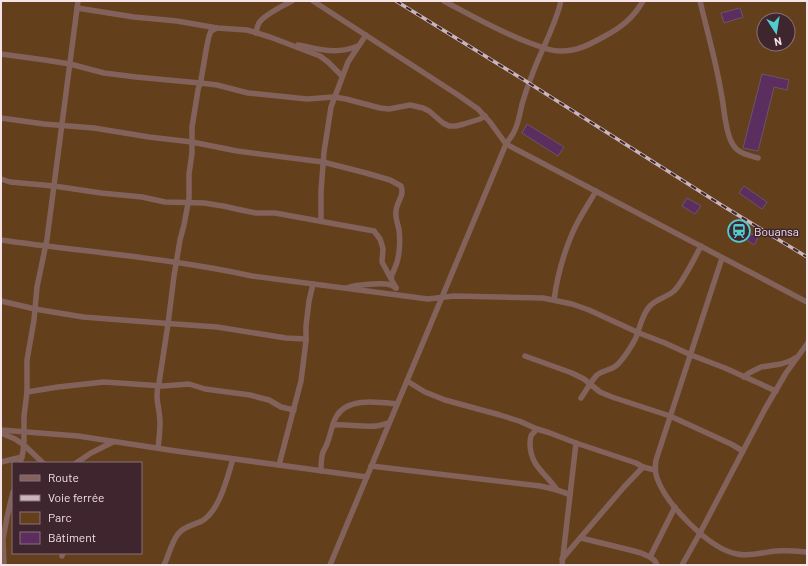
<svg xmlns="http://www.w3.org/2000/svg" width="808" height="566" font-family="Barlow,sans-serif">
	<rect width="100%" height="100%" fill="#3f252e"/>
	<path fill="#643f1b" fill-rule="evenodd" d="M1,1H807V565H1ZM764,20H788V44H764ZM13,463H141V553H13Z"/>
	<g fill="#5c2d5f" stroke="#6a556b">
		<polygon points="740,8 743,17 724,23 721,13"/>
		<polygon points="762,74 789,80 787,90 774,87 758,151 743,148"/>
		<polygon points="527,124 564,147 558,156 522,133"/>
		<polygon points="744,186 767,202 762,209 739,193"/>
		<polygon points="687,198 701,206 695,214 682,206"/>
		<polygon points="732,223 752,235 752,234 758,238 754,245 748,241 748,240 729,229"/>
	</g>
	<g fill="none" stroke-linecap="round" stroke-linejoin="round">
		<g stroke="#83625c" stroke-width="5.5">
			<polyline points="313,1 458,95 478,109 490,122 506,144 330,565"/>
			<path d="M444,1C472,16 500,32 530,43C539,46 549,51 559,51C576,52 591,44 605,36C622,27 633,18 643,1"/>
			<path d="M561,1C555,27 541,50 532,75C528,85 525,94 522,104C520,114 518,125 513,134C511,137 508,141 506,144L807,302"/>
			<path d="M700,1C707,31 716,61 721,92C724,105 725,132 732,143C737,153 747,155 758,158"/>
			<polyline points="77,8 134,17 177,21 217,28 247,30 270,37 320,56 328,62 342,76"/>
			<path d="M256,33C257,29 257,26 259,23C263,16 284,5 292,1"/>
			<path d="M298,45C321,49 335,55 358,46"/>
			<polyline points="1,54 45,60 70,64 104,73 136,77 200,83 217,85 248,93 307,99 334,97 346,99 380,108 389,109 410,105 423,108 429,111 443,123 449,126 456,126 464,124 480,119 485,116"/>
			<path d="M1,118L44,124L94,128L149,137L192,142L237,151L323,162L366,173L390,180L401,186C405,196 396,202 396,212C395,218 398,224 399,230C400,239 400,249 398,258C397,265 393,271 391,278"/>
			<polyline points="1,179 10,182 54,186 101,193 142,197 165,202 204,203 223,206 241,210 256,213 275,213 374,231 380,239 382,245 383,249 382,262 396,288"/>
			<polyline points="321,221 321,191 324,152 331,107 348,62 366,35"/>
			<path d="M1,240C85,252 169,258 252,276L428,299L454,296L543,298L572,304L589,310L639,333L665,343L691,355L725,368L776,391"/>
			<path d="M722,258L656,460C655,466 655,472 657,478C666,504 709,549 737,554C750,557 764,552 776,551C787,550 797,551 807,552"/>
			<path d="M346,288C355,285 382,282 391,285C393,286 394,287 396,288"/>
			<path d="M554,300C557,278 563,255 572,234C578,219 588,205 596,191"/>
			<polyline points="1,301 35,309 83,317 161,323 217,327 286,338 306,339"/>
			<polyline points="525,356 572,373 584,379 600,392 612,397 670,416 731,444 743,451"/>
			<polyline points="744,377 749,373 761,367 781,364 790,361 795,358"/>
			<polyline points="407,381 425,392 445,400 500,415 519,421 537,429 550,433 576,443 636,463 643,467 655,470"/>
			<polyline points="27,392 58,387 104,382 163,386 189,384 205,389 250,395 261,398 269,400 281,407 294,410"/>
			<path d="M581,398C586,391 591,381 597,375C603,370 613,370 618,364C624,358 634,343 637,335C640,326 642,316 649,307C655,299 666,298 674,291C683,282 694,259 701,246"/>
			<path d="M333,425C347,424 361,427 376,426C380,426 384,424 389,423"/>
			<path d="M537,429C535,431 532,434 531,436C530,439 530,443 530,445C531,467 546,473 557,490"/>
			<polyline points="1,430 78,436 176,451 367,477"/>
			<polyline points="1,433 15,439 24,445 43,463"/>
			<path d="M158,448C159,440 160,431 160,423C160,407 154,399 159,383L168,324L174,276L180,240L184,225L189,198V174L192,153V127L198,90L201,80L207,45L209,36L211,31L217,28"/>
			<polyline points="1,462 22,457"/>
			<polyline points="20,463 23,452 24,441 24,416 27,392 27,360 34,320 37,287 47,239 78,1"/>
			<polyline points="76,463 91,453 113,442"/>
			<polyline points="279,465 301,381 306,341 306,326 309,301 313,284"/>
			<path d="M371,466L540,486C550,488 560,490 570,495"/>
			<path d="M321,471C321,464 321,458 323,452C325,448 327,445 328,441C331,433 332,424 336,417C347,397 378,402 397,404"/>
			<polyline points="581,538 630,550 641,553 650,557 655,561 657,565"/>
			<polyline points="62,556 63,553"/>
			<polyline points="650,557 675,507"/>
			<polyline points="562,559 624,487 643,467"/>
			<polyline points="4,565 3,539 7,517 13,492"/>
			<path d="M164,565C169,555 171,543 178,534C184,526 194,525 202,521C220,510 227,478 233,459"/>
			<polyline points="562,565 576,443"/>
			<polyline points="682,565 700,533 765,409 786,373 807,344"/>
		</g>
		<g stroke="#c9b5bb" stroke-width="3.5">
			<polyline id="rail" points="396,1 524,80 723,206 807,257"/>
		</g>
		<use href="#rail" stroke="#3f252e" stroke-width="2" stroke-dasharray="6" stroke-linecap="butt"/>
	</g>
	<defs>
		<g id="station-ring" transform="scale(1.15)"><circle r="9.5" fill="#3f252e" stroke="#52cdcd" stroke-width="1.5"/><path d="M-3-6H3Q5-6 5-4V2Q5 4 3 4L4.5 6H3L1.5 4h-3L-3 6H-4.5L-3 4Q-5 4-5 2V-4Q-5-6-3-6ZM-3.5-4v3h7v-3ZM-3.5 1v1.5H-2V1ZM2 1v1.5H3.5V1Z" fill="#52cdcd"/></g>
	</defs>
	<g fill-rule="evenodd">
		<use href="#station-ring" x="739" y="231"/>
	</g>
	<g text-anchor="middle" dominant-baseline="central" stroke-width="3" stroke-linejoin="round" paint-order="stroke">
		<g font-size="12" fill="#f5e3e8" stroke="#3f252e" text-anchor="start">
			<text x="754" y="231">Bouansa</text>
		</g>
	</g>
	<rect width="808" height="566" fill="none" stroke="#f5e3e8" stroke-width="4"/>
	<rect x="12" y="462" width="130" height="92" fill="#3f252e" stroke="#887178"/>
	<rect x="20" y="475" width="20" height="6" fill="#83625c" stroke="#887178"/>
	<text x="48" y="482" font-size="12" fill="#f5e3e8">Route</text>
	<rect x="20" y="495" width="20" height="6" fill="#c9b5bb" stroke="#887178"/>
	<text x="48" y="502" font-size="12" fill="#f5e3e8">Voie ferrée</text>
	<rect x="20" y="512" width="20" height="12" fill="#643f1b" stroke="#887178"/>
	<text x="48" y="522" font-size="12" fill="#f5e3e8">Parc</text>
	<rect x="20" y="532" width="20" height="12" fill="#5c2d5f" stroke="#887178"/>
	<text x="48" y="542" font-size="12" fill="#f5e3e8">Bâtiment</text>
	<g transform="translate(776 32) rotate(168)"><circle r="19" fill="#3f252e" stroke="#887178"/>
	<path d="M0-3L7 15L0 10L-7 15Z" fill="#52cdcd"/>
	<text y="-6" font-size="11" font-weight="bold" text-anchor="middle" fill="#f5e3e8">N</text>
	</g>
</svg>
